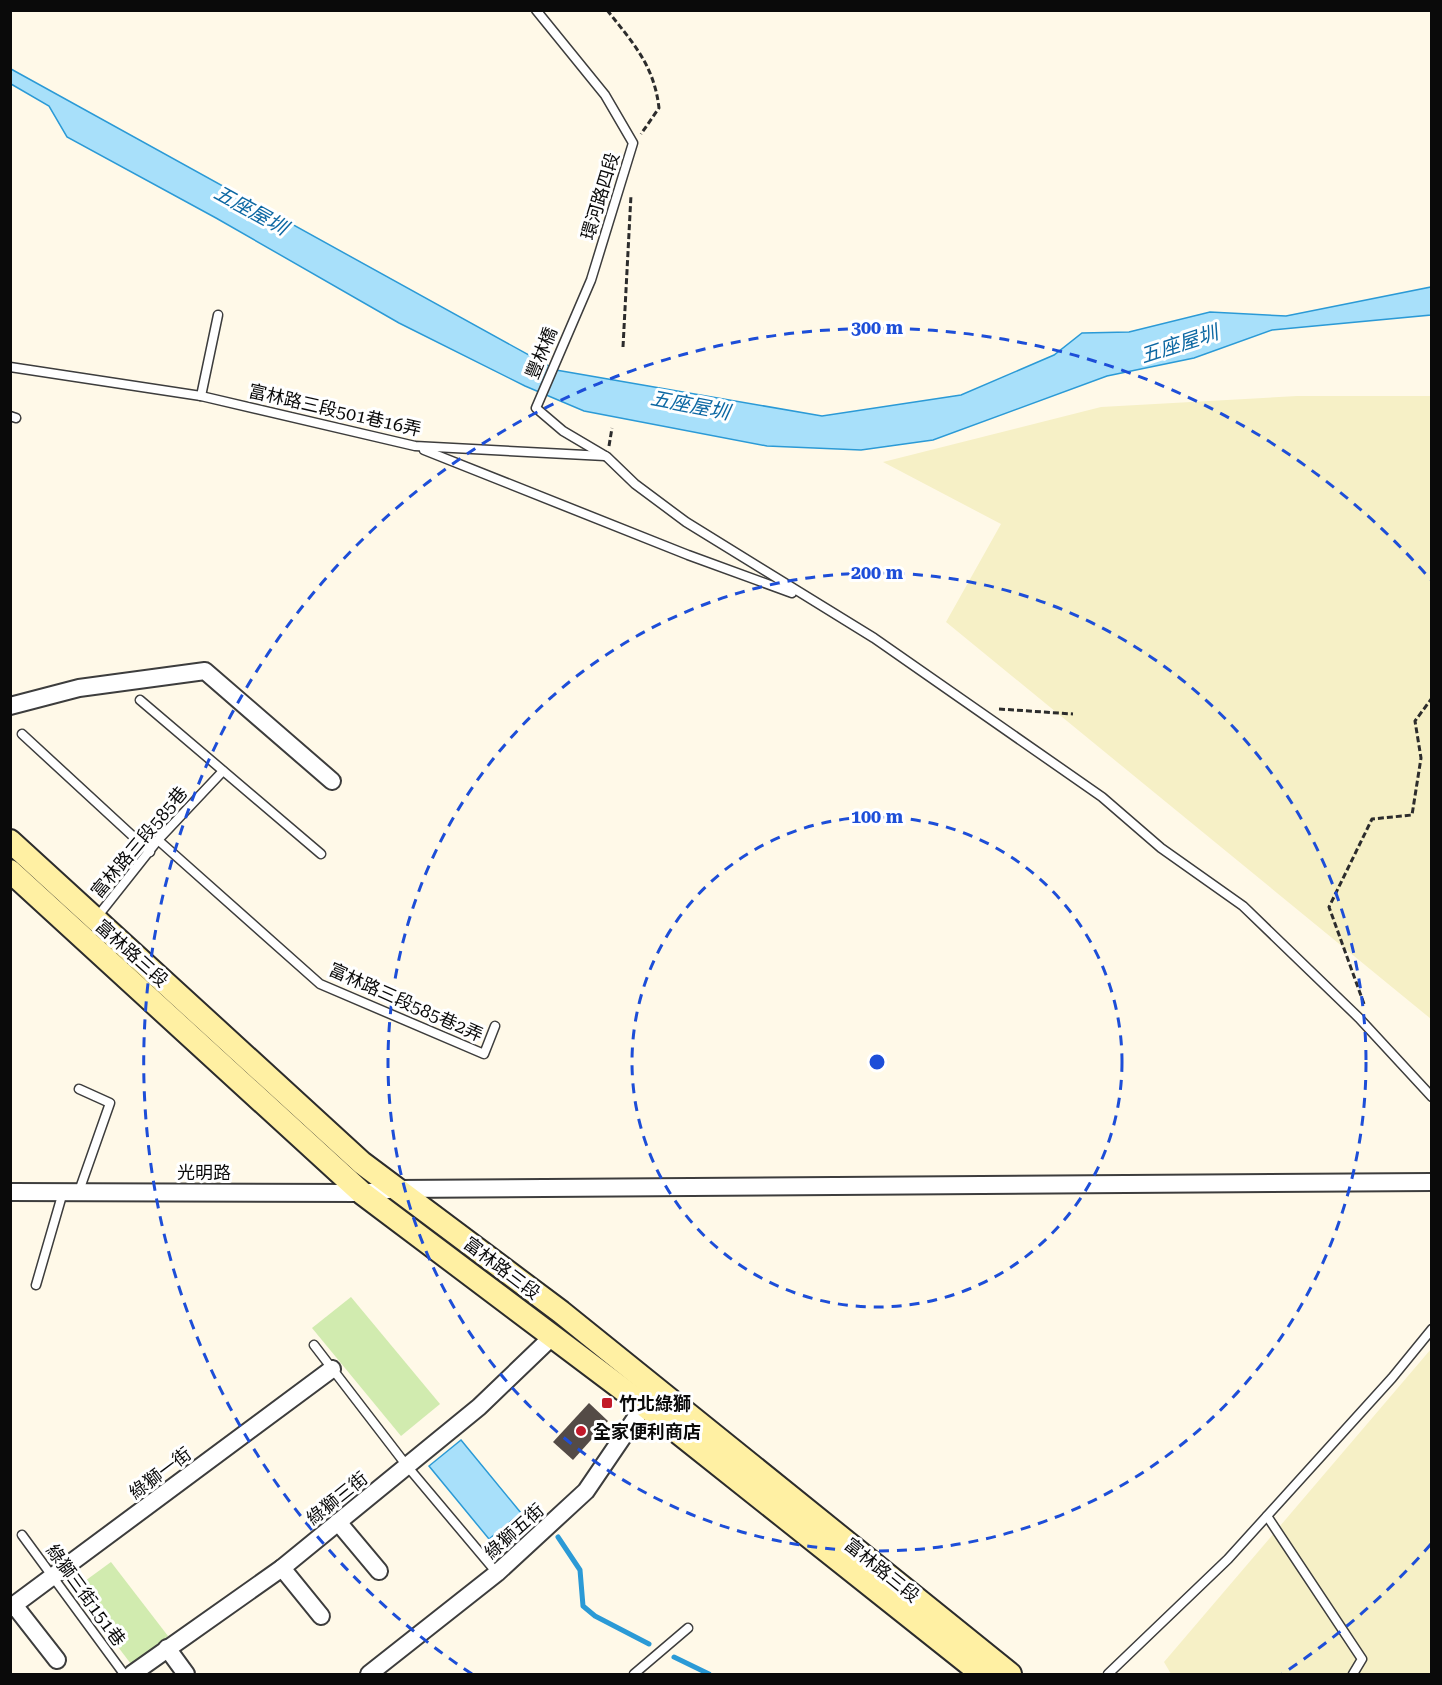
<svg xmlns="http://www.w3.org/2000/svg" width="1442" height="1685" font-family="'Roboto Serif','Noto Sans TC',serif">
	<rect width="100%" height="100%" fill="#fff9e8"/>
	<g fill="#f6f0c6">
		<polygon points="1297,396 1431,396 1431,1019 946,622 1001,524 883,462 1101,407"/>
		<polygon points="1431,1349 1431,1674 1171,1674 1164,1662"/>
	</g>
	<g fill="#d1ebaf">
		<polygon points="351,1297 440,1404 401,1436 312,1328"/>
		<polygon points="111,1562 168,1636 131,1664 74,1589"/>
	</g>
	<g fill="#a8e0fa" stroke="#2b9ad6" stroke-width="1.5">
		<polygon points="11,69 556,370 822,416 961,395 1054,355 1082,333 1129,332 1210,312 1286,316 1431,287 1431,315 1272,330 1194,358 1107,376 933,440 861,450 767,446 584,411 525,386 399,323 216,218 67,137 49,106 11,84"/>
		<polygon points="461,1440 521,1513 489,1539 429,1466"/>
	</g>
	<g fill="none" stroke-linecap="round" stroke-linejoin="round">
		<g stroke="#2b9ad6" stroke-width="5">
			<polyline points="558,1537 580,1570 583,1606 595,1616 649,1644"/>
			<polyline points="674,1657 709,1674"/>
		</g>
	</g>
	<polygon fill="#544b46" points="589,1403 608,1421 573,1460 553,1442"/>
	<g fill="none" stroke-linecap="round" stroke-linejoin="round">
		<g stroke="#3d3d3d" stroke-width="11">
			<g id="lane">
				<polyline points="536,10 605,95 633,143 591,280 536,408 563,431 607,457 635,484 686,522 874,638 1102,797 1161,848 1243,906 1359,1018 1432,1097"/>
				<polyline points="10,367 201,396 415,446 605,456"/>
				<polyline points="201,396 218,315"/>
				<polyline points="10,416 16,418"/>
				<polyline points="424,450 688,555 792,593"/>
				<polyline points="140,700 321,854"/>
				<polyline points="22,734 150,852"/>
				<polyline points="158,840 320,984 484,1054 495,1026"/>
				<polyline points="97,917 158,840 223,771"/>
				<polyline points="79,1191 110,1103 79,1089"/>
				<polyline points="36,1285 63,1192"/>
				<polyline points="314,1345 407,1466 497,1573"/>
				<polyline points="1267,1516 1362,1659 1353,1674"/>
				<polyline points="22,1535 124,1674"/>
				<polyline points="634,1674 688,1628"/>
				<polyline points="1108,1674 1228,1559 1392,1378 1432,1329"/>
			</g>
		</g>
		<g stroke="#3d3d3d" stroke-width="20">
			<g id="street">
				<polyline points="10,706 79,688 205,671 332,781"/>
				<polyline points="10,1192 362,1193 397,1189 1432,1182"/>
				<polyline points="338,1522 379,1571"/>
				<polyline points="282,1568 321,1616"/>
				<polyline points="14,1605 57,1660"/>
				<polyline points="10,1608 332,1369"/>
				<polyline points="167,1648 186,1674"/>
				<polyline points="132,1674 282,1568 479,1407 554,1335"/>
				<polyline points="369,1674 497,1573 586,1491 650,1397"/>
			</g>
		</g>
		<g stroke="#2c2c2c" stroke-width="26">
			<g id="secondary">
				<polyline points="10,841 362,1163 561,1312 1010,1674"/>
				<polyline points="10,871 362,1193 645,1406 982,1674"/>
			</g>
		</g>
		<g stroke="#2c2c2c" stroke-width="3" stroke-dasharray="6 3" stroke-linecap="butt">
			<path d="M607,10C633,43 654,65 659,108L641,134"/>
			<polyline points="623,347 631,195"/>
			<polyline points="609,446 612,428"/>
			<polyline points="999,709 1073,714"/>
			<polyline points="1364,1004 1329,907 1372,819 1412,815 1421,758 1415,721 1432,698"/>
		</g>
		<use href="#lane" stroke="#fff" stroke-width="8"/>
		<use href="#street" stroke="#fff" stroke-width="16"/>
		<use href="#secondary" stroke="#fff0a3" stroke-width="22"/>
	</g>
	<g fill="none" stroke="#1d4ed8" stroke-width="3" stroke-dasharray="10 8">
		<circle cx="877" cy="1062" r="245"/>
		<circle cx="877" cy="1062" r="489"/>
		<path d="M1431 1544A734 734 0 0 1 1282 1674M472 1674A734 734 0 1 1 1431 580"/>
	</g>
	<g fill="#c21a2a" stroke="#fff" stroke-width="2">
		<rect x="601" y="1397" width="12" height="12" rx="3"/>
		<circle cx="581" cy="1431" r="6"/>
	</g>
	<g text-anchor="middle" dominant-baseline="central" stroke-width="6" stroke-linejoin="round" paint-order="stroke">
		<g font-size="18" fill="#0a0a0a" stroke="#fff">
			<text transform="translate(600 196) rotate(-73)">環河路四段</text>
			<text transform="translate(541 353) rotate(-68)">豐林橋</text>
			<text transform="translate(335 410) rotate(13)">富林路三段501巷16弄</text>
			<text transform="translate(139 842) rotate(-50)">富林路三段585巷</text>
			<text transform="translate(132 953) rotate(42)">富林路三段</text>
			<text transform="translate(406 1002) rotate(24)">富林路三段585巷2弄</text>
			<text x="204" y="1172">光明路</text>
			<text transform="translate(502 1268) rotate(37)">富林路三段</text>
			<text transform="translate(160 1473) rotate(-37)">綠獅一街</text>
			<text transform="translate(337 1498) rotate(-39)">綠獅三街</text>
			<text transform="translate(514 1531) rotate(-42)">綠獅五街</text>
			<text transform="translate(882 1570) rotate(39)">富林路三段</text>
			<text transform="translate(86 1595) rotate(54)">綠獅三街151巷</text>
		</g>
		<g font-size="18" font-weight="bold" fill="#0a0a0a" stroke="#fff" text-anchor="start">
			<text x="619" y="1403">竹北綠獅</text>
			<text x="593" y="1431">全家便利商店</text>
		</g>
		<g font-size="20" font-style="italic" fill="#0d68a3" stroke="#fff">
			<text transform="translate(251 210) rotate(29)">五座屋圳</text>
			<text transform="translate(1179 344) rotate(-18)">五座屋圳</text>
			<text transform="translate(690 405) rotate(11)">五座屋圳</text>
		</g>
	</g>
	<circle cx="877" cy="1062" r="9" fill="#1d4ed8" stroke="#fff" stroke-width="3"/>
	<g font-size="18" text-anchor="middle" font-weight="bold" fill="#1d4ed8" stroke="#fff" stroke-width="6" stroke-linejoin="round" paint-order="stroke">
		<text x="877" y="334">300 m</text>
		<text x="877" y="579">200 m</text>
		<text x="877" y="823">100 m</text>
	</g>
	<rect width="1442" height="1685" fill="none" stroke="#0a0a0a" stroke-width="24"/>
</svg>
